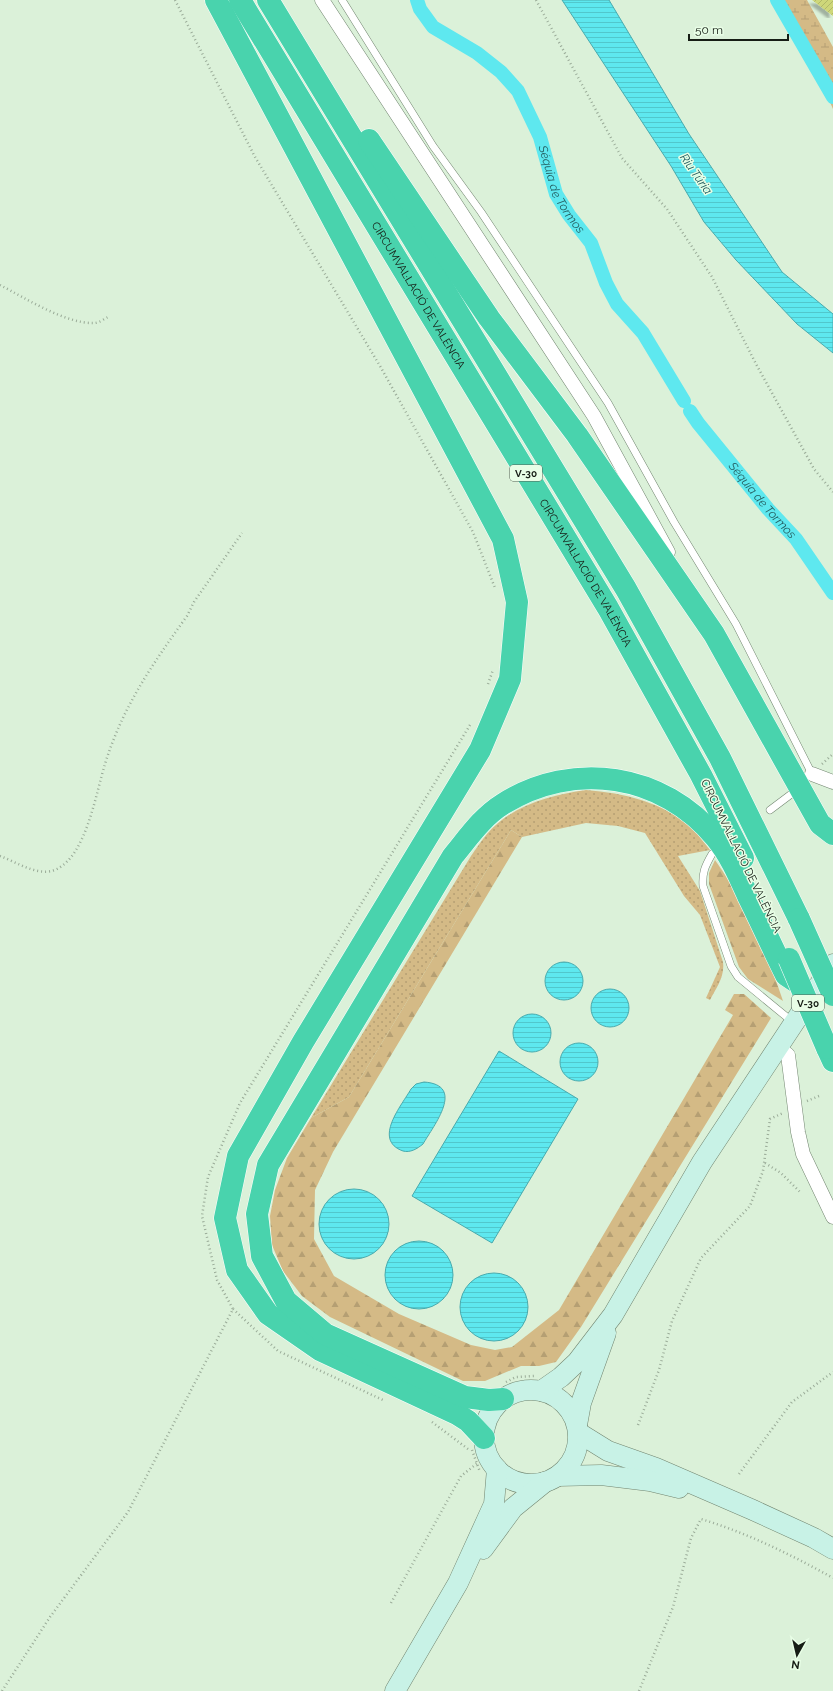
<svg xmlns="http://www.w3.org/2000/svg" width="833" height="1691" font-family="Raleway,sans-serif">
	<defs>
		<pattern id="grass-dots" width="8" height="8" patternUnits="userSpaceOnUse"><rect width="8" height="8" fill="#d4ba86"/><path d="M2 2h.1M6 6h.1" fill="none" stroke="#b59f73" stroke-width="1.8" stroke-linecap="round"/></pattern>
		<pattern id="forest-firs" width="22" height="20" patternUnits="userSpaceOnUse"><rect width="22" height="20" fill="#d4ba86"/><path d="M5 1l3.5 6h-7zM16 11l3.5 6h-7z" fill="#b59f73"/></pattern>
		<pattern id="wetland-marsh" width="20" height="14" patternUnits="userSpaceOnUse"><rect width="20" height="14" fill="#d4ba86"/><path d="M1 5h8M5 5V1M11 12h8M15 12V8" fill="none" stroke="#b59f73"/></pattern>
		<pattern id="water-rules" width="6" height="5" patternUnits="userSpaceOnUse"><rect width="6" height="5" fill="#5ee8ef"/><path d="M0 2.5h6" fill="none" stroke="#51c7cc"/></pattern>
		<pattern id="building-hatch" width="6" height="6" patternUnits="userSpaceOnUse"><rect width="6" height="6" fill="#ced779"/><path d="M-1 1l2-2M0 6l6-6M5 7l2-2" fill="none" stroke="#b0b868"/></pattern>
		<filter id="shadow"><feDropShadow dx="-3.5" dy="3.5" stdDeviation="1" flood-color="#0004"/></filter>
	</defs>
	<rect width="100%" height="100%" fill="#dbf1d9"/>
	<path fill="url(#grass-dots)" d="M586,790C624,793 664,802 692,829C699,835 704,843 710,850L678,856L700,891L723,962C725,977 716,988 710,1000L706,998L720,967L700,915L684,896L645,833L618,826L586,823L522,837L511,830L349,1097L311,1118L471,856C476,849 481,841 487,834C512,805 551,795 586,790Z"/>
	<g fill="url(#forest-firs)">
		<polygon points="511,830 522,837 333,1152 315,1190 314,1239 334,1276 399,1314 471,1345 495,1350 512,1347 559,1310 733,1015 725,1010 734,994 744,994 771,1018 581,1327 556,1362 539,1366 521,1366 485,1381 463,1381 330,1317 302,1296 283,1271 272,1245 270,1216 275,1190 287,1158 311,1118 349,1097"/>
		<path d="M715,860C744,901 767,953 783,1001L748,979L739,967L709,884V873Z"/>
	</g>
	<polygon fill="url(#wetland-marsh)" points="775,0 807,0 833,47 833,109 808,53"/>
	<g fill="url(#water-rules)" stroke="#48abae">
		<polygon points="562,0 609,0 689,134 782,272 833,314 833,353 797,324 736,260 704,222 671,166"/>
		<circle cx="564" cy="981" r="19"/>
		<circle cx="610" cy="1008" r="19"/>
		<circle cx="532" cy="1033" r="19"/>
		<circle cx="579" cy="1062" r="19"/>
		<polygon points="499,1051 578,1099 492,1243 412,1196"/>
		<path d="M424,1082C466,1085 434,1125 423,1144C417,1149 410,1153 403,1151C372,1140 402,1105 411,1089L416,1084Z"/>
		<circle cx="354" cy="1224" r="35"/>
		<circle cx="419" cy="1275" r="34"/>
		<circle cx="494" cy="1307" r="34"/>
	</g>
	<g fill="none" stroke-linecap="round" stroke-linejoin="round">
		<g stroke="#5ee8ef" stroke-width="14">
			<path id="s1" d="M417,0L420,9L433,27L477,53L501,72L518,91L540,137L556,194L569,215L591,243L606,283L617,304L643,333L684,401"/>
			<polyline points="777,0 833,97"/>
			<path id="s2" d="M690,411L698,423L768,509L796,539L833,593"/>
		</g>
	</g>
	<polygon fill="url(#building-hatch)" filter="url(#shadow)" points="812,0 833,0 833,16"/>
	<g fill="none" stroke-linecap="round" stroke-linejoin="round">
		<g stroke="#728570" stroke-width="8">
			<g id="lane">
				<polyline points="342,0 433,146 481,212 608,403 674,522 736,624 812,774"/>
				<polyline points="770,810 798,789"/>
				<path d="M712,854C705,866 702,873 703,886L731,966L738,977L794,1023"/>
			</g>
		</g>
		<g stroke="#728570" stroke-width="15">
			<g id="street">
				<polyline points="322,0 594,416 668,552"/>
				<polyline points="812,774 833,782"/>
				<polyline points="778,1047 788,1055 798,1132 803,1154 833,1217"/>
			</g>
		</g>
		<g stroke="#728570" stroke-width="21">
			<g id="secondary">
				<circle cx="531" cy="1437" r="47"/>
				<polyline points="541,1391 561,1377 577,1362 613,1315 702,1162 833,964"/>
				<polyline points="577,1425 581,1403 606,1333"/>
				<polyline points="579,1433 608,1451 656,1468 753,1510 814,1538 833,1549"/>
				<polyline points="558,1476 601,1475 650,1481 679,1488"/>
				<polyline points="483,1549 513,1508 545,1482"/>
				<polyline points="395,1691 458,1583 494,1504 497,1469"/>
			</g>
		</g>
		<g stroke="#fff" stroke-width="23">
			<g id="highway">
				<polyline points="216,0 503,539 517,602 510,679 480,750 303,1042 238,1156 225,1218 237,1270 268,1314 320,1350 457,1414 468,1421 484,1438"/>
				<path id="s3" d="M240,0L608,608L701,775L743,858"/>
				<polyline points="268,0 626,589 720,758 799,919"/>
				<polyline points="369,140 489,318 577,435 714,634 820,824 833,834"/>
				<polyline points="827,1048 833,1061"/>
				<path d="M503,1399L489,1400L465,1397L325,1334L286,1301L262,1256L257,1214L268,1165L453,856C468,838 482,817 503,804C573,760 663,773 716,838C730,855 739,876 748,896C761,922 773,949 786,975L795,981"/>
			</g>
		</g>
		<g stroke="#9aab98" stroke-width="2.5" stroke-dasharray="1 3" stroke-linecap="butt">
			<polyline points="175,0 255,157 380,366 473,532 495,588"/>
			<polyline points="536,0 622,158 667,209 712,277 756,364 814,469 833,492"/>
			<path d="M0,285C25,298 66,324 94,323C99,323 104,319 108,317"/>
			<polyline points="488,684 493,670"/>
			<polyline points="822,764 833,754"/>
			<path d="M0,856C17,862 39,878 57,869C87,854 96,792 105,764C123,706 152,665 187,616L194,602L242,533"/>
			<polyline points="807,1101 819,1096"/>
			<polyline points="765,1163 781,1173 800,1192"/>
			<polyline points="233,1309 278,1351 385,1401"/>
			<polyline points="506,1382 516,1377 534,1376"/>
			<polyline points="432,1422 468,1449"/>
			<polyline points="638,1425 659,1370 672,1321 701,1258 750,1206 763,1171 770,1119 783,1113"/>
			<polyline points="472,1450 480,1472"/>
			<polyline points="739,1474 792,1402 833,1372"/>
			<polyline points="391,1603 461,1476 484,1458"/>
			<polyline points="2,1691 50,1617 128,1512 233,1309 217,1280 202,1216 208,1177 240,1103 470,725"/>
			<path d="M639,1691L673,1607L691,1538L701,1519C747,1533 790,1554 833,1578"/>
		</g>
		<use href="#lane" stroke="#fff" stroke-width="7"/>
		<use href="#street" stroke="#fff" stroke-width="14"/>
		<use href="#secondary" stroke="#c8f2e6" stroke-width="20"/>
		<use href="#highway" stroke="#49d3ad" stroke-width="22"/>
		<g stroke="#fff" stroke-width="23" stroke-linecap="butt">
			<g id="highway-bridge">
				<polyline points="799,919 833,995"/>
				<polyline points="789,959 827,1048"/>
			</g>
		</g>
		<use href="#highway-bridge" stroke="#49d3ad" stroke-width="22"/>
	</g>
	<g text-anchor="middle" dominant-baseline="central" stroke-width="3" stroke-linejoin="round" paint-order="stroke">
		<g fill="#e8fee6" stroke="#556054" stroke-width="1">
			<rect x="510" y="465" width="32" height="16" rx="3"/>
			<rect x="792" y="995" width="32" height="16" rx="3"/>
		</g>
		<g font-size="10" font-weight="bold" fill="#161d15">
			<text x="526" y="473">V-30</text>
			<text x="808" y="1003">V-30</text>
		</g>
		<g font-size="11" fill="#161d15" stroke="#e8fee6">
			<text stroke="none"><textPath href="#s3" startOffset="345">CIRCUMVAL·LACIÓ DE VALÈNCIA</textPath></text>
			<text stroke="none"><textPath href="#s3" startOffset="669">CIRCUMVAL·LACIÓ DE VALÈNCIA</textPath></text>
			<text transform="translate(741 856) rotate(64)">CIRCUMVAL·LACIÓ DE VALÈNCIA</text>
		</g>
		<g font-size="12" font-style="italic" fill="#255f62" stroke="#e8fee6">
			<text transform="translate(696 174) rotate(55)">Riu Túria</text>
			<text stroke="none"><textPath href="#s1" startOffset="247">Séquia de Tormos</textPath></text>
			<text stroke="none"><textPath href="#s2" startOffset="115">Séquia de Tormos</textPath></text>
		</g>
	</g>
	<g transform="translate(797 1655) rotate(188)" stroke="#e8fee6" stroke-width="3" paint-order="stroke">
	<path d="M0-3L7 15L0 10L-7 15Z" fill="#161d15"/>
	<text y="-6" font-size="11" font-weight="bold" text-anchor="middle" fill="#161d15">N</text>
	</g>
	<path d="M689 34v6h99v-6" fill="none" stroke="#161d15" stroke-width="2"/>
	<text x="695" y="34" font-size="12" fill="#161d15" stroke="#e8fee6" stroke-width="3" paint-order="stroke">50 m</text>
</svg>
